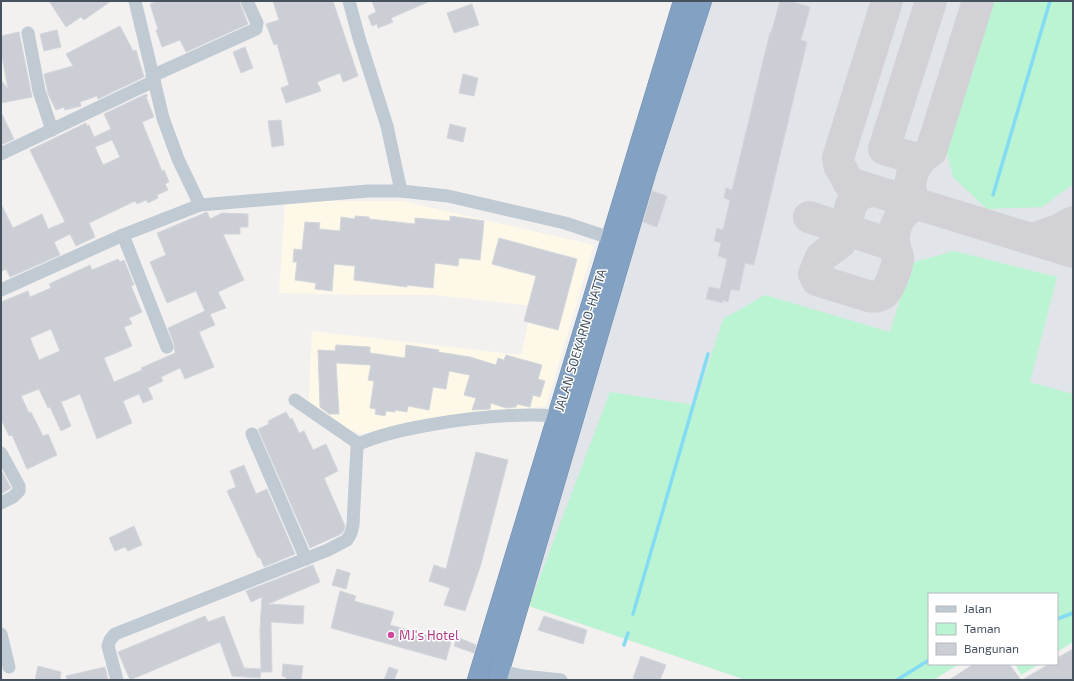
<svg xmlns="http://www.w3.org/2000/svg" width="1074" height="681" font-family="'Exo 2',sans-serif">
	<rect width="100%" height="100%" fill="#f3f0f0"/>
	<polygon fill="#fef8e9" points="285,201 403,201 594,245 546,406 360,434 308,414 312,331 521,355 532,306 433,295 364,295 279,293"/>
	<polygon fill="#e1e4e8" points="712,1 1073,1 1073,642 1057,652 1057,594 929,594 929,664 959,664 933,680 746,680 529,606 642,204 687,54 698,45"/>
	<g fill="#bbf4d2">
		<polygon points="992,1 1073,1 1073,184 1042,207 987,209 953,177 946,149"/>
		<polygon points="954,251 1057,277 1030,382 1073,394 1073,642 1057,652 1057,594 929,594 929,664 959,664 933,680 746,680 529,606 610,392 695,405 723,319 765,295 890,332 911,263"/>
		<polygon points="1015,664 1039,664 1021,675"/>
	</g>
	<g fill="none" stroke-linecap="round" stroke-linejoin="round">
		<g stroke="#84dcf4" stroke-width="3.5">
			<polyline points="993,195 1050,1"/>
			<polyline points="633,614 708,354"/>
			<polyline points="1057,619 1073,613"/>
			<polyline points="624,645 628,633"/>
			<polyline points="897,680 929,660"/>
		</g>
		<g stroke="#d2d2d6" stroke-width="32">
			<polyline points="887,1 838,158 839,165 849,183 1073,252"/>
			<polyline points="920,160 884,149 931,1"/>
			<path d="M872,191L862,193L856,198L851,205L841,242L821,257L814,274L817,280L868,296C873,297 878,297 883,294C890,289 896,269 898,260C899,256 896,252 895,248C891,228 899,214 915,204C905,184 912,163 931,151L978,1"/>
			<polyline points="809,217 895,246"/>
			<polyline points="1033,239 1058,230 1073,222"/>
		</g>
	</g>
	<g fill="#cbcfd5" stroke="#d3d6dc" fill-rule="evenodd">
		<polygon points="49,1 111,1 84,20 81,17 66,27"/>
		<polygon points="158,1 239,1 248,24 186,52 180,40 162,47 156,30 158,29 150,4"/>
		<polygon points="273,1 333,1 358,76 343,82 340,73 317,82 321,91 286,103 281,88 289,85 277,44 274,45 266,24 279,20"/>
		<polygon points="372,1 430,1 391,18 393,22 378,28 377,24 372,26 368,16 376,12"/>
		<polygon points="780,1 790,1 810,7 801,40 807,42 754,265 745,263 739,291 731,289 728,302 723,300 723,303 706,299 709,287 720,289 727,259 718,256 721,243 714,241 717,228 723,230 730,200 724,198 726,188 732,190 770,32 771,33"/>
		<polygon points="472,4 479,25 454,33 447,13"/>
		<polygon points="120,26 133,51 136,50 144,77 98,99 97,96 80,102 81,106 65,110 64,107 56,110 48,94 44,74 73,66 66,54"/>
		<polygon points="57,30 61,47 44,51 40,34"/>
		<polygon points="19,32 32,97 1,103 1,80 8,89 1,51 1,36"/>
		<polygon points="245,47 253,68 241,73 233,52"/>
		<polygon points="463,74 478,78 474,96 459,93"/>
		<path d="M146,94L148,96L146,97L154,117L142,122L162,171L164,170L169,182L165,184L168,190L157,195L158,198L148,203L146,200L137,204L135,201L89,223L95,237L76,246L70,234L54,242L60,255L10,277L6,269L1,272V204L13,228L42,214L48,229L65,222L30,150L86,123L87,126L89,125L94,137L111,129L104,114ZM112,140L120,157L103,165L95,147Z"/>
		<polygon points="1,112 14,139 1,145"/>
		<polygon points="281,120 284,145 272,147 268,121"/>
		<polygon points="450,124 466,128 463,142 447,138"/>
		<polygon points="652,191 667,196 657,227 643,222"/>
		<path d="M207,212L210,219L222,213L248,214V227H240V234H223L244,280L218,292L226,308L210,314L215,325L199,332L214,367L185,379L180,368L161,377L163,381L148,388L153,399L143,403L139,394L123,401L132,423L97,439L80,394L61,402L71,426L61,431L50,407L48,408L39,389L21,396L29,413L31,412L43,436L48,434L57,455L27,469L12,435L9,436L1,419V302L28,291L30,297L51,288L49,284L90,265L92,270L118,259L120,262L124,260L134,285L131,286L142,312L129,318L132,324L124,327L132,346L104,358L114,382L142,370L141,368L175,353L174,344L168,328L205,311L196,291L167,303L150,262L166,255L157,233ZM51,329L60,351L39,360L30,338Z"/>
		<polygon points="355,216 369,217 369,219 415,224 415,218 450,221 450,216 484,221 480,260 459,258 458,266 435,263 433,288 407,285 407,287 354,280 355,266 334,264 332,291 315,289 316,283 295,280 297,262 293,262 294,249 302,250 305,222 320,223 319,229 340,231 341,217 355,219"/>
		<polygon points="499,238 577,259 558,330 524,321 536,276 492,264"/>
		<polygon points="336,345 370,347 370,353 405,358 406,345 439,350 438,352 470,357 496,365 498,358 504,360 506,355 542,365 538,379 545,381 540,397 533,395 530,407 517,404 516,407 506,408 491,403 490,409 472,410 476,398 464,395 470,375 449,371 446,389 433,387 429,410 408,406 407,412 395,410 395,412 386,411 385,416 375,414 376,409 370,408 374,381 368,380 371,365 336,363 339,414 329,414 320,407 318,350 335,351"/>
		<polygon points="286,412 290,419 292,418 299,433 304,431 313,450 326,444 338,471 324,478 345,526 344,530 341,534 310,548 258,429 269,424 268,421"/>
		<polygon points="476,452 508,460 481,564 465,611 444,605 450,588 429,581 434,565 446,569"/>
		<polygon points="244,465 256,494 267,489 295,554 264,567 260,557 258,558 227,491 236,487 230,471"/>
		<polygon points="1,470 11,488 1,494"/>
		<polygon points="134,526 142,545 128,551 125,547 115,551 109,538"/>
		<polygon points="313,565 320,582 268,604 304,606 303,624 271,622 272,672 261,672 260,629 262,597 251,602 246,591"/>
		<polygon points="337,569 350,573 346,589 332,585"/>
		<polygon points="340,591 356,596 354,601 394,612 390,625 451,642 446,660 331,628"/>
		<polygon points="205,616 208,622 224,616 244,668 261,669 260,678 232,676 220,642 130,680 118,652"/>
		<polygon points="544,616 587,630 583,644 538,630"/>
		<polygon points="457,637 476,645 474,653 454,646"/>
		<polygon points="1073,649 1073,680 1022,680 1049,664 1057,664 1057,658"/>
		<polygon points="641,656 666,665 660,680 638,680 633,678"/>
		<polygon points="283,664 303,666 301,680 286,680 286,677 282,676"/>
		<polygon points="974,664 1009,664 1021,680 949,680"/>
		<polygon points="38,666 61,672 60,680 35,680"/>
		<polygon points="105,667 108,680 67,680 66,676"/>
		<polygon points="389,667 398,670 394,680 384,680"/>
	</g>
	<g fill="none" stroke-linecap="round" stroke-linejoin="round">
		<g stroke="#6e8caf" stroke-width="20">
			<g id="highway">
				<polyline points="477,680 683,1"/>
				<polyline points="497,680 647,170 702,1"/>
			</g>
		</g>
		<g stroke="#bfcad3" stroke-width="13">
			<polyline points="135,1 163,118 178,159 200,205"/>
			<polyline points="349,1 359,38 387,126 401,191"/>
			<polyline points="28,33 39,91 52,130"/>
			<polyline points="152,76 256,29 257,23 247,1"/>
			<polyline points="1,154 154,81"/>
			<polyline points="123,235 167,347"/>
			<polyline points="1,290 123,235 200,205 368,191 401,191 448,196 565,223 619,241"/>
			<polyline points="295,400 359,444"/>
			<polyline points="252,434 306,559"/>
			<polyline points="1,453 19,486 19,491 13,497 1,503"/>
			<polyline points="1,634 9,667"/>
			<polyline points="500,671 523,676 561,680"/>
			<path d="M117,680L108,646L110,640L115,634L328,550L347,540L351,533L353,525L357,447L359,444C381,434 406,429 429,425C473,417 513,413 557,416"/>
		</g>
		<use href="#highway" stroke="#83a2c3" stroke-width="19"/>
	</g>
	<circle fill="#d1479c" stroke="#fff" stroke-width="1.5" cx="391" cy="635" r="4"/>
	<g text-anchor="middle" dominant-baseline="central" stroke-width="3" stroke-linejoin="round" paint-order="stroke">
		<g font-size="13" fill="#46535f" stroke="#fff">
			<text transform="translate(580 340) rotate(-73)">JALAN SOEKARNO-HATTA</text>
		</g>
		<g font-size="13" fill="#b23c85" stroke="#fff" text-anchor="start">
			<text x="399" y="635">MJ's Hotel</text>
		</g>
	</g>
	<rect width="1074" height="681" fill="none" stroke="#46535f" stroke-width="4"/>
	<rect x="928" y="593" width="130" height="72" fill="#ffffff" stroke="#b5babf"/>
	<rect x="936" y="606" width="20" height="6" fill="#bfcad3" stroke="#b5babf"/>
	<text x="964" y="613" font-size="12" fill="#46535f">Jalan</text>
	<rect x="936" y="623" width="20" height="12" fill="#bbf4d2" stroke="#b5babf"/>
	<text x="964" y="633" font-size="12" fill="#46535f">Taman</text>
	<rect x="936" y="643" width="20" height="12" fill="#cbcfd5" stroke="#b5babf"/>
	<text x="964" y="653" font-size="12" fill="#46535f">Bangunan</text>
</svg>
